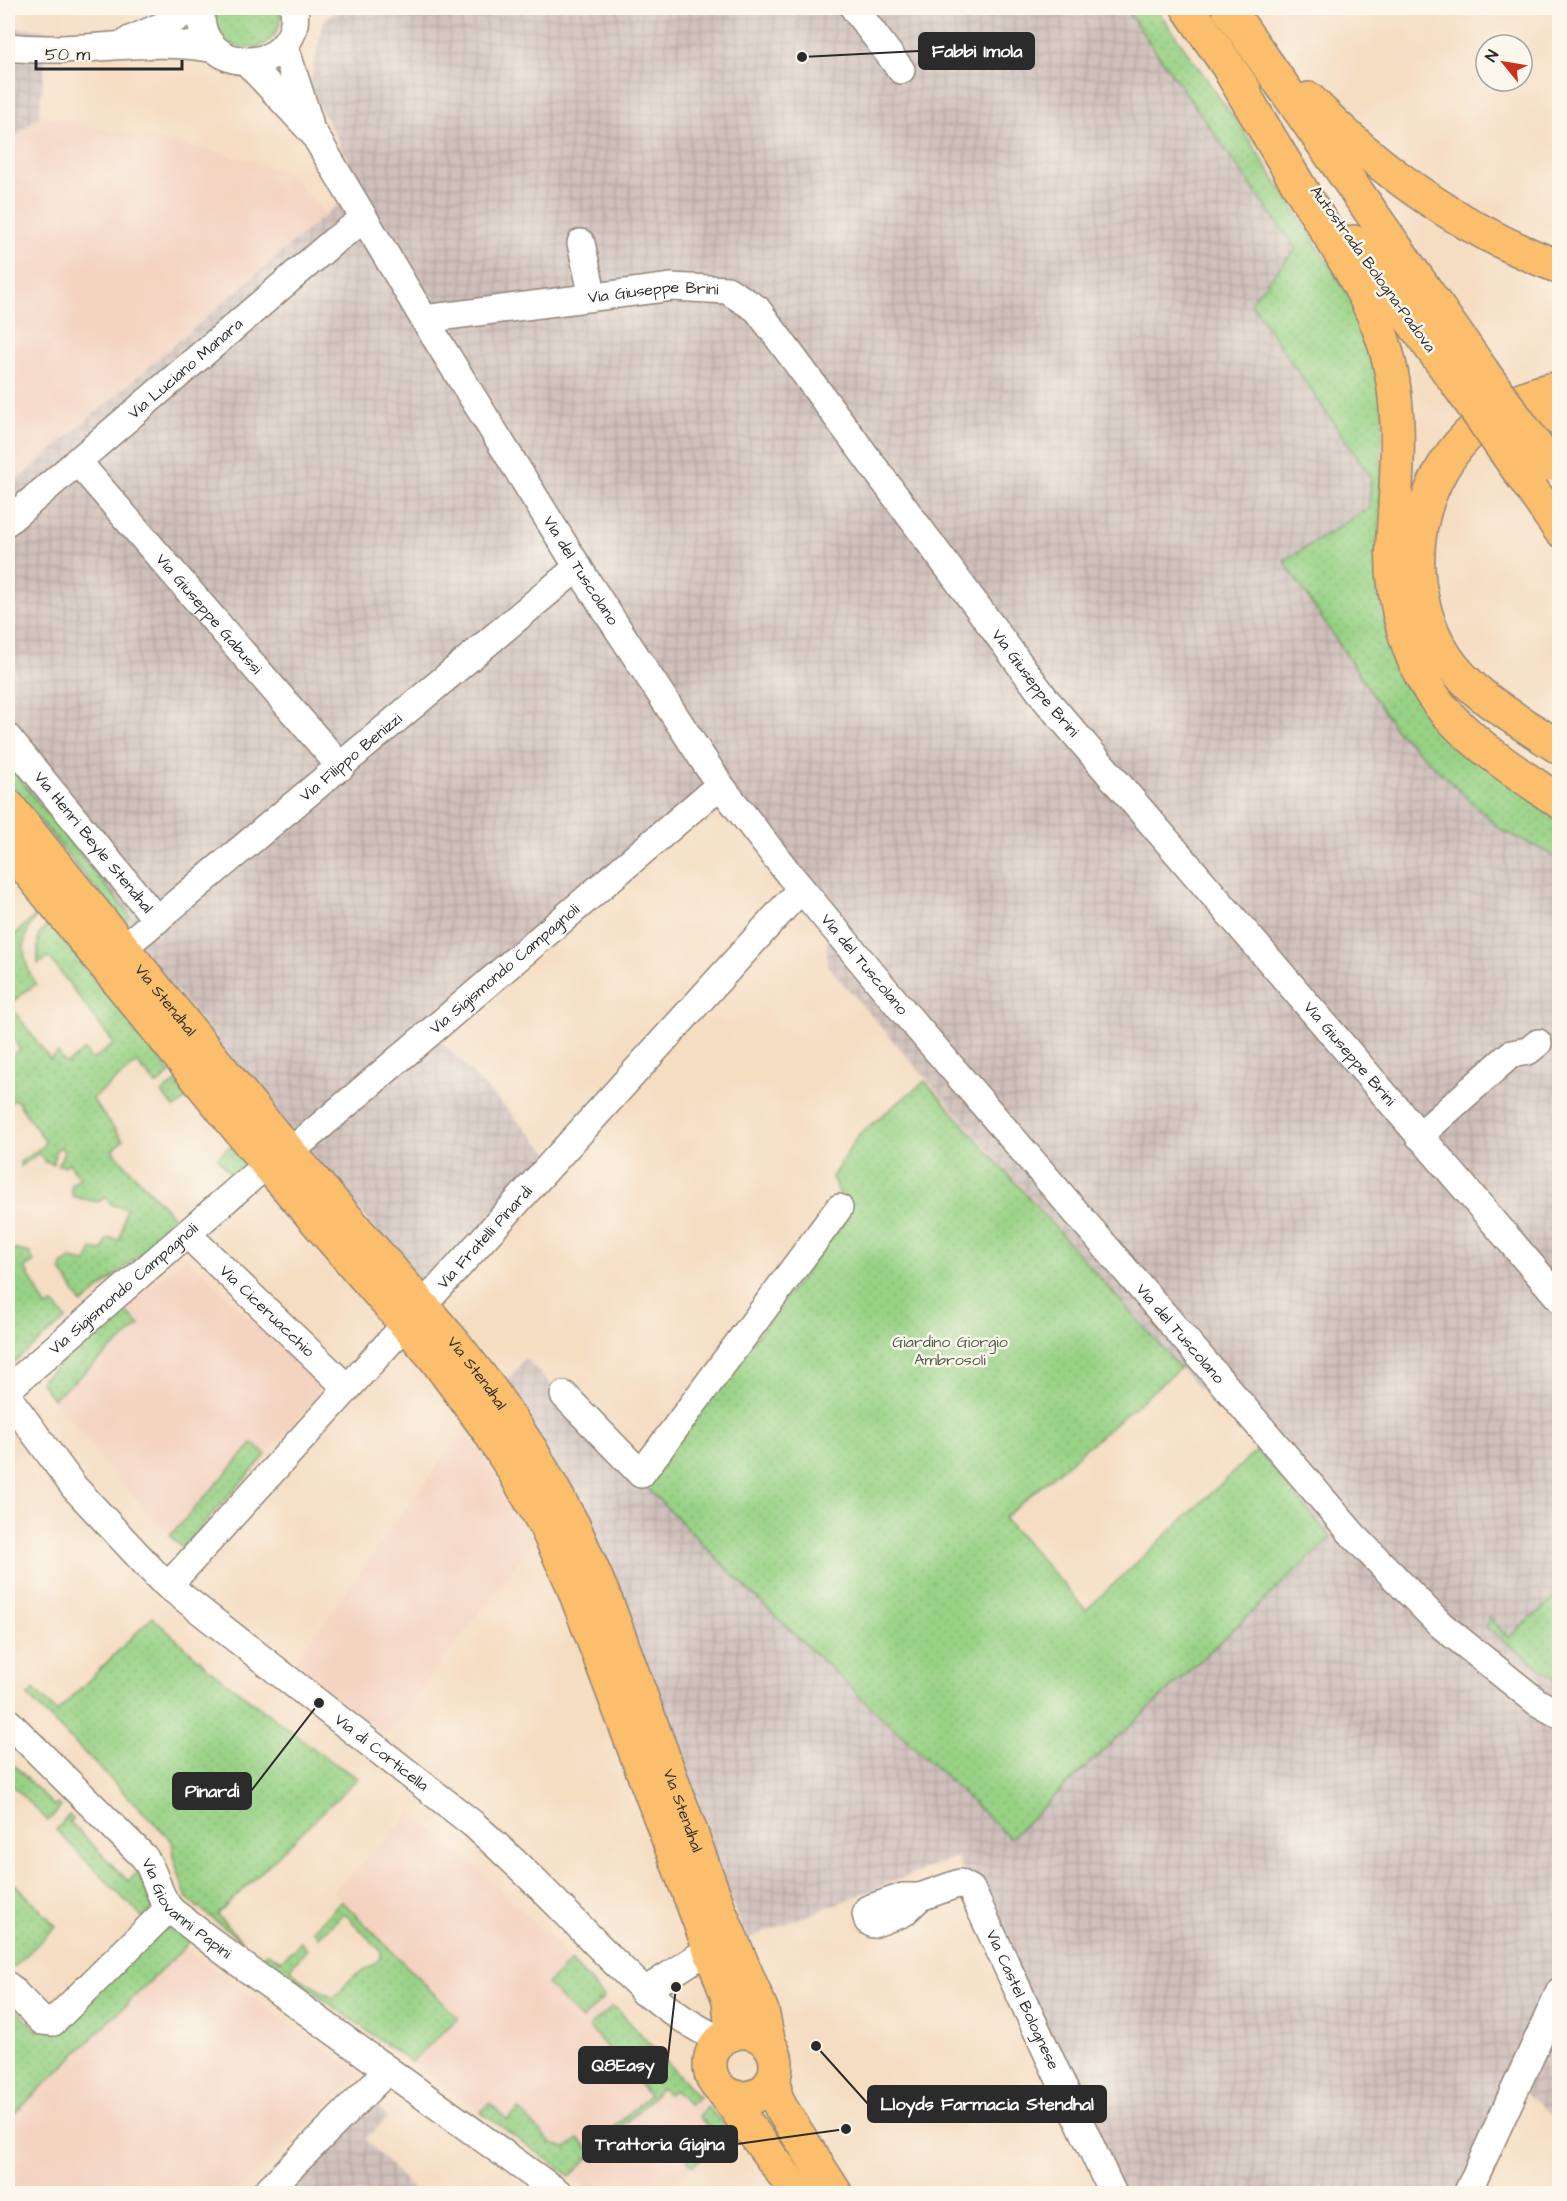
<svg xmlns="http://www.w3.org/2000/svg" width="1567" height="2201" font-family="'Architects Daughter',sans-serif">
	<defs>
		<pattern id="industrial-grid" width="8" height="8" patternUnits="userSpaceOnUse" patternTransform="scale(1.5)"><rect width="8" height="8" fill="#d0c0bc"/><path d="M0 4h8M4 0v8" fill="none" stroke="#b3a5a2"/></pattern>
		<pattern id="grass-dots" width="8" height="8" patternUnits="userSpaceOnUse" patternTransform="scale(1.5)"><rect width="8" height="8" fill="#98d285"/><path d="M2 2h.1M6 6h.1" fill="none" stroke="#83b473" stroke-width="1.8" stroke-linecap="round"/></pattern>
	</defs>
	<rect width="100%" height="100%" fill="#fbf7ec"/>
	<filter id="ink" filterUnits="userSpaceOnUse"><feTurbulence type="fractalNoise" baseFrequency=".0167" numOctaves="2"/><feDisplacementMap in="SourceGraphic" scale="12" xChannelSelector="R" yChannelSelector="G"/><feConvolveMatrix kernelMatrix="1 2 1 2 8 2 1 2 1" color-interpolation-filters="sRGB"/></filter>
	<filter id="wash" filterUnits="userSpaceOnUse"><feTurbulence type="fractalNoise" baseFrequency=".008" numOctaves="4" result="noise"/><feDisplacementMap in="SourceGraphic" scale="24" xChannelSelector="R" yChannelSelector="G"/><feGaussianBlur stdDeviation="1.35" result="paint"/><feColorMatrix in="noise" values="0 0 0 0 0 0 0 0 0 0 0 0 0 0 0 0 0 1.4 0 .05"/><feComposite in="paint" operator="in"/></filter>
	<g filter="url(#wash)">
		<rect width="100%" height="100%" fill="#f5ddc2"/>
		<g fill="#f4d3c1">
			<polygon points="39,116 192,146 288,171 325,215 8,488 8,143"/>
			<polygon points="186,1257 324,1390 182,1548 108,1469 40,1381"/>
			<polygon points="465,1428 502,1485 534,1540 386,1736 293,1664"/>
			<polygon points="412,1812 478,1869 548,1936 730,2131 664,2193 595,2193 411,2062 457,2018 333,1892"/>
			<polygon points="184,1948 360,2074 235,2193 8,2194 8,2120"/>
		</g>
		<g fill="url(#industrial-grid)">
			<polygon points="339,8 1125,8 1296,249 1250,302 1371,477 1369,508 1284,561 1396,730 1559,861 1559,2122 1513,2084 1461,2193 1114,2193 956,1857 747,1939 504,1386 525,1358 751,1593 1009,1838 1331,1538 1257,1450 1180,1368 827,965 827,929 716,788 434,1034 552,1156 423,1285 293,1133 8,786 8,488 325,215 362,186 309,87 324,20"/>
			<polygon points="8,27 48,31 39,116 8,143"/>
			<polygon points="373,2102 388,2117 365,2139 417,2193 280,2194"/>
		</g>
		<g fill="url(#grass-dots)" stroke="#627e58" stroke-width="1.5">
			<path d="M216,8H281C283,69 204,53 216,8Z"/>
			<path d="M1125,8H1156L1249,139L1355,305L1383,389L1378,589C1383,623 1393,656 1409,686L1559,815V861L1555,856L1500,829L1396,730L1284,561L1369,508L1371,477L1250,302L1296,249Z"/>
			<polygon points="8,765 127,912 129,916 125,924 8,782"/>
			<path d="M37,914C36,919 31,924 28,930C20,947 26,970 36,984L9,1004L50,1059L58,1053L66,1064L85,1050L92,1060L114,1044L49,957L38,964V936L49,923L171,1073L156,1085L137,1063L92,1099L123,1140L112,1150L178,1222L82,1304L61,1270L62,1265L71,1259L86,1262L92,1249L103,1251L105,1242L110,1238L120,1240L126,1208L112,1205L106,1197L98,1202L74,1197L71,1192L72,1184L80,1178L69,1163L64,1166L58,1165L64,1153L61,1147L55,1151L54,1164L45,1162L39,1153L20,1166V1162L43,1146L45,1141L17,1101L13,1100L8,1104V1058L20,1049L8,1031V941Z"/>
			<polygon points="177,1081 190,1096 175,1108 162,1093"/>
			<polygon points="925,1081 1180,1368 1004,1518 1086,1610 1257,1450 1331,1538 1010,1838 751,1593 643,1484 849,1215 832,1177 859,1134"/>
			<polygon points="230,1146 245,1165 232,1176 217,1157"/>
			<polygon points="8,1248 30,1253 34,1262 25,1268 46,1307 54,1304 66,1319 13,1363 8,1361"/>
			<polygon points="124,1310 140,1325 53,1399 40,1381"/>
			<polygon points="253,1443 266,1455 182,1548 170,1536"/>
			<polygon points="1559,1594 1559,1682 1486,1628 1489,1616 1508,1638"/>
			<polygon points="152,1617 214,1673 329,1760 358,1778 217,1915 243,1942 187,1899 175,1863 172,1841 28,1696 34,1690 57,1712"/>
			<polygon points="8,1759 54,1806 58,1804 61,1807 48,1821 8,1781"/>
			<polygon points="69,1815 73,1819 70,1822 128,1881 139,1871 153,1909 143,1918 56,1830"/>
			<polygon points="9,1878 56,1926 13,1968 8,1963"/>
			<path d="M342,1901L458,2018L411,2062L263,1956L267,1953L281,1961L301,1942L307,1949L290,1968L297,1977L328,1995L332,1998C342,1993 345,1983 353,1977C363,1970 375,1967 381,1956V1951L344,1913L319,1937L313,1930Z"/>
			<polygon points="165,1922 190,1940 184,1948 8,2120 8,2001 38,2032"/>
			<polygon points="571,1961 604,1997 582,2020 547,1984"/>
			<polygon points="612,2007 617,2009 699,2097 689,2105 675,2090 668,2094 662,2088 570,2176 481,2112 490,2103 507,2120 519,2109 552,2144 566,2148 579,2139 590,2150 649,2095 589,2027"/>
			<polygon points="708,2107 730,2131 693,2166 687,2159 713,2134 699,2116"/>
		</g>
	</g>
	<g filter="url(#ink)">
		<g fill="none" stroke-linecap="round" stroke-linejoin="round">
			<g stroke="#908476" stroke-width="30">
				<g id="minor">
					<path d="M201,8C195,80 303,77 294,8"/>
					<polyline points="854,8 901,70"/>
					<polyline points="130,40 169,23 192,8"/>
					<polyline points="284,45 309,122"/>
					<path d="M8,47C78,55 148,36 215,49"/>
					<path id="s1" d="M247,62L314,134L424,319L586,580L720,785L789,874L904,1012L1354,1536L1441,1625L1537,1702L1560,1715"/>
					<polyline points="581,243 593,297"/>
					<path id="s2" d="M424,319L672,287L727,290L757,309L1047,701L1560,1299"/>
					<path id="s3" d="M77,461L341,767"/>
					<path id="s4" d="M8,521L334,241L364,219"/>
					<path id="s5" d="M8,738L157,920"/>
					<path id="s6" d="M123,948L578,567"/>
					<polyline points="1419,1136 1511,1054 1528,1051 1538,1043"/>
					<path id="s7" d="M290,1152L720,785"/>
					<path id="s8" d="M187,1234L347,1388"/>
					<path id="s9" d="M8,1389L267,1164"/>
					<polyline points="564,1395 641,1474 839,1208"/>
					<path id="s10" d="M8,1397L74,1487L161,1580L473,1824C509,1856 543,1889 576,1923C622,1970 660,2012 721,2040"/>
					<path id="s11" d="M168,1586L801,889"/>
					<path id="s12" d="M8,1722L144,1857C157,1874 157,1897 173,1912L242,1965L560,2194"/>
					<polygon points="903,1897 920,1897 903,1913 873,1924 868,1921 866,1914 868,1909"/>
					<path id="s13" d="M920,1897L960,1883L971,1889L1113,2194"/>
					<polyline points="8,1986 42,2021 53,2022 169,1908"/>
					<polyline points="643,1992 710,1949"/>
					<polyline points="264,2194 388,2070"/>
					<polyline points="1467,2194 1560,1991"/>
				</g>
			</g>
			<g stroke="#908476" stroke-width="36">
				<g id="major">
					<path id="s14" d="M8,806L273,1133L454,1343L490,1389L531,1450L573,1525L608,1606L720,1912L762,2011L769,2044"/>
					<polyline points="8,846 267,1164 435,1358 488,1430 512,1468 545,1525 571,1581 729,2000 732,2034"/>
					<circle cx="743" cy="2065" r="33"/>
					<polyline points="774,2078 775,2094 781,2108 836,2194"/>
					<polyline points="723,2091 798,2194"/>
				</g>
			</g>
			<g stroke="#908476" stroke-width="36">
				<g id="highway">
					<polyline points="1188,8 1245,91"/>
					<polyline points="1228,8 1483,372"/>
					<path d="M1231,72C1256,115 1282,158 1308,201C1335,245 1367,291 1383,340C1404,404 1397,473 1393,538C1389,597 1409,676 1452,719C1484,752 1522,776 1560,802"/>
					<path d="M1309,99C1379,171 1465,232 1560,267"/>
					<polyline points="1354,242 1459,386"/>
					<path d="M1560,388C1436,408 1381,550 1444,654C1470,696 1520,721 1560,748"/>
					<polyline points="1498,439 1521,425 1560,413"/>
					<polyline points="1524,478 1560,530"/>
				</g>
			</g>
			<use href="#minor" stroke="#fff" stroke-width="27"/>
			<use href="#major" stroke="#fabe6d" stroke-width="33"/>
			<use href="#highway" stroke="#fabe6d" stroke-width="33"/>
			<g stroke="#908476" stroke-width="36" stroke-linecap="butt">
				<g id="highway-bridge">
					<polyline points="1483,372 1549,464"/>
					<polyline points="1459,386 1524,478"/>
				</g>
			</g>
			<use href="#highway-bridge" stroke="#fabe6d" stroke-width="33"/>
		</g>
	</g>
	<g text-anchor="middle" dominant-baseline="central" stroke-width="5" stroke-linejoin="round" paint-order="stroke">
		<g font-size="16" fill="#2b2b2b" stroke="#fbf7ec">
			<text transform="translate(1373 269) rotate(54)">Autostrada Bologna-Padova</text>
			<text stroke="none"><textPath href="#s2" startOffset="231">Via Giuseppe Brini</textPath></text>
			<text stroke="none"><textPath href="#s4" startOffset="234">Via Luciano Manara</textPath></text>
			<text stroke="none"><textPath href="#s1" startOffset="610">Via del Tuscolano</textPath></text>
			<text stroke="none"><textPath href="#s3" startOffset="202">Via Giuseppe Gabussi</textPath></text>
			<text stroke="none"><textPath href="#s2" startOffset="807">Via Giuseppe Brini</textPath></text>
			<text stroke="none"><textPath href="#s6" startOffset="297">Via Filippo Benizzi</textPath></text>
			<text stroke="none"><textPath href="#s5" startOffset="135">Via Henri Beyle Stendhal</textPath></text>
			<text stroke="none"><textPath href="#s1" startOffset="1096">Via del Tuscolano</textPath></text>
			<text stroke="none"><textPath href="#s7" startOffset="282">Via Sigismondo Campagnoli</textPath></text>
			<text stroke="none"><textPath href="#s14" startOffset="250">Via Stendhal</textPath></text>
			<text stroke="none"><textPath href="#s2" startOffset="1293">Via Giuseppe Brini</textPath></text>
			<text stroke="none"><textPath href="#s11" startOffset="471">Via Fratelli Pinardi</textPath></text>
			<text stroke="none"><textPath href="#s9" startOffset="153">Via Sigismondo Campagnoli</textPath></text>
			<text stroke="none"><textPath href="#s8" startOffset="111">Via Ciceruacchio</textPath></text>
			<text stroke="none"><textPath href="#s1" startOffset="1582">Via del Tuscolano</textPath></text>
			<text stroke="none"><textPath href="#s14" startOffset="736">Via Stendhal</textPath></text>
			<text stroke="none"><textPath href="#s10" startOffset="519">Via di Corticella</textPath></text>
			<text stroke="none"><textPath href="#s14" startOffset="1222">Via Stendhal</textPath></text>
			<text stroke="none"><textPath href="#s12" startOffset="260">Via Giovanni Papini</textPath></text>
			<text stroke="none"><textPath href="#s13" startOffset="177">Via Castel Bolognese</textPath></text>
		</g>
		<g font-size="16" fill="#4c5d46" stroke="#fbf7ec">
			<text x="950" y="1342">Giardino Giorgio<tspan x="950" dy="18">Ambrosoli</tspan></text>
		</g>
	</g>
	<path fill="none" stroke="#2b2b2b" stroke-width="2" d="M802 57L919 51M319 1703L251 1791M676 1987L667 2065M816 2046L868 2104M846 2129L737 2144"/>
	<g fill="#2b2b2b" stroke="#fbf7ec" stroke-width="2">
		<circle cx="802" cy="57" r="6"/>
		<circle cx="319" cy="1703" r="6"/>
		<circle cx="676" cy="1987" r="6"/>
		<circle cx="816" cy="2046" r="6"/>
		<circle cx="846" cy="2129" r="6"/>
	</g>
	<g fill="#2b2b2b" stroke="#2b2b2b" stroke-width="2">
		<rect x="919" y="33" width="115" height="36" rx="6"/>
		<rect x="173" y="1773" width="78" height="36" rx="6"/>
		<rect x="579" y="2047" width="88" height="36" rx="6"/>
		<rect x="868" y="2086" width="238" height="36" rx="6"/>
		<rect x="583" y="2126" width="154" height="36" rx="6"/>
	</g>
	<g font-size="18" text-anchor="middle" font-weight="bold" fill="#fff">
		<text x="977" y="57">Fabbi Imola</text>
		<text x="212" y="1797">Pinardi</text>
		<text x="623" y="2071">Q8Easy</text>
		<text x="987" y="2110">Lloyds Farmacia Stendhal</text>
		<text x="660" y="2150">Trattoria Gigina</text>
	</g>
	<rect width="1567" height="2201" fill="none" stroke="#fbf7ec" stroke-width="30"/>
	<g transform="translate(1504 63) rotate(300)"><circle r="28" fill="#fbf7ec" stroke="#a8a59f" stroke-width="1.5"/>
	<path d="M0-4.5L10 22L0 15L-10 22Z" fill="#c8321e"/>
	<text y="-9" font-size="16" font-weight="bold" text-anchor="middle" fill="#2b2b2b">N</text>
	</g>
	<path d="M36 60v9h146v-9" fill="none" stroke="#2b2b2b" stroke-width="3"/>
	<text x="45" y="60" font-size="18" fill="#2b2b2b" stroke="#fbf7ec" stroke-width="4.5" paint-order="stroke">50 m</text>
</svg>
